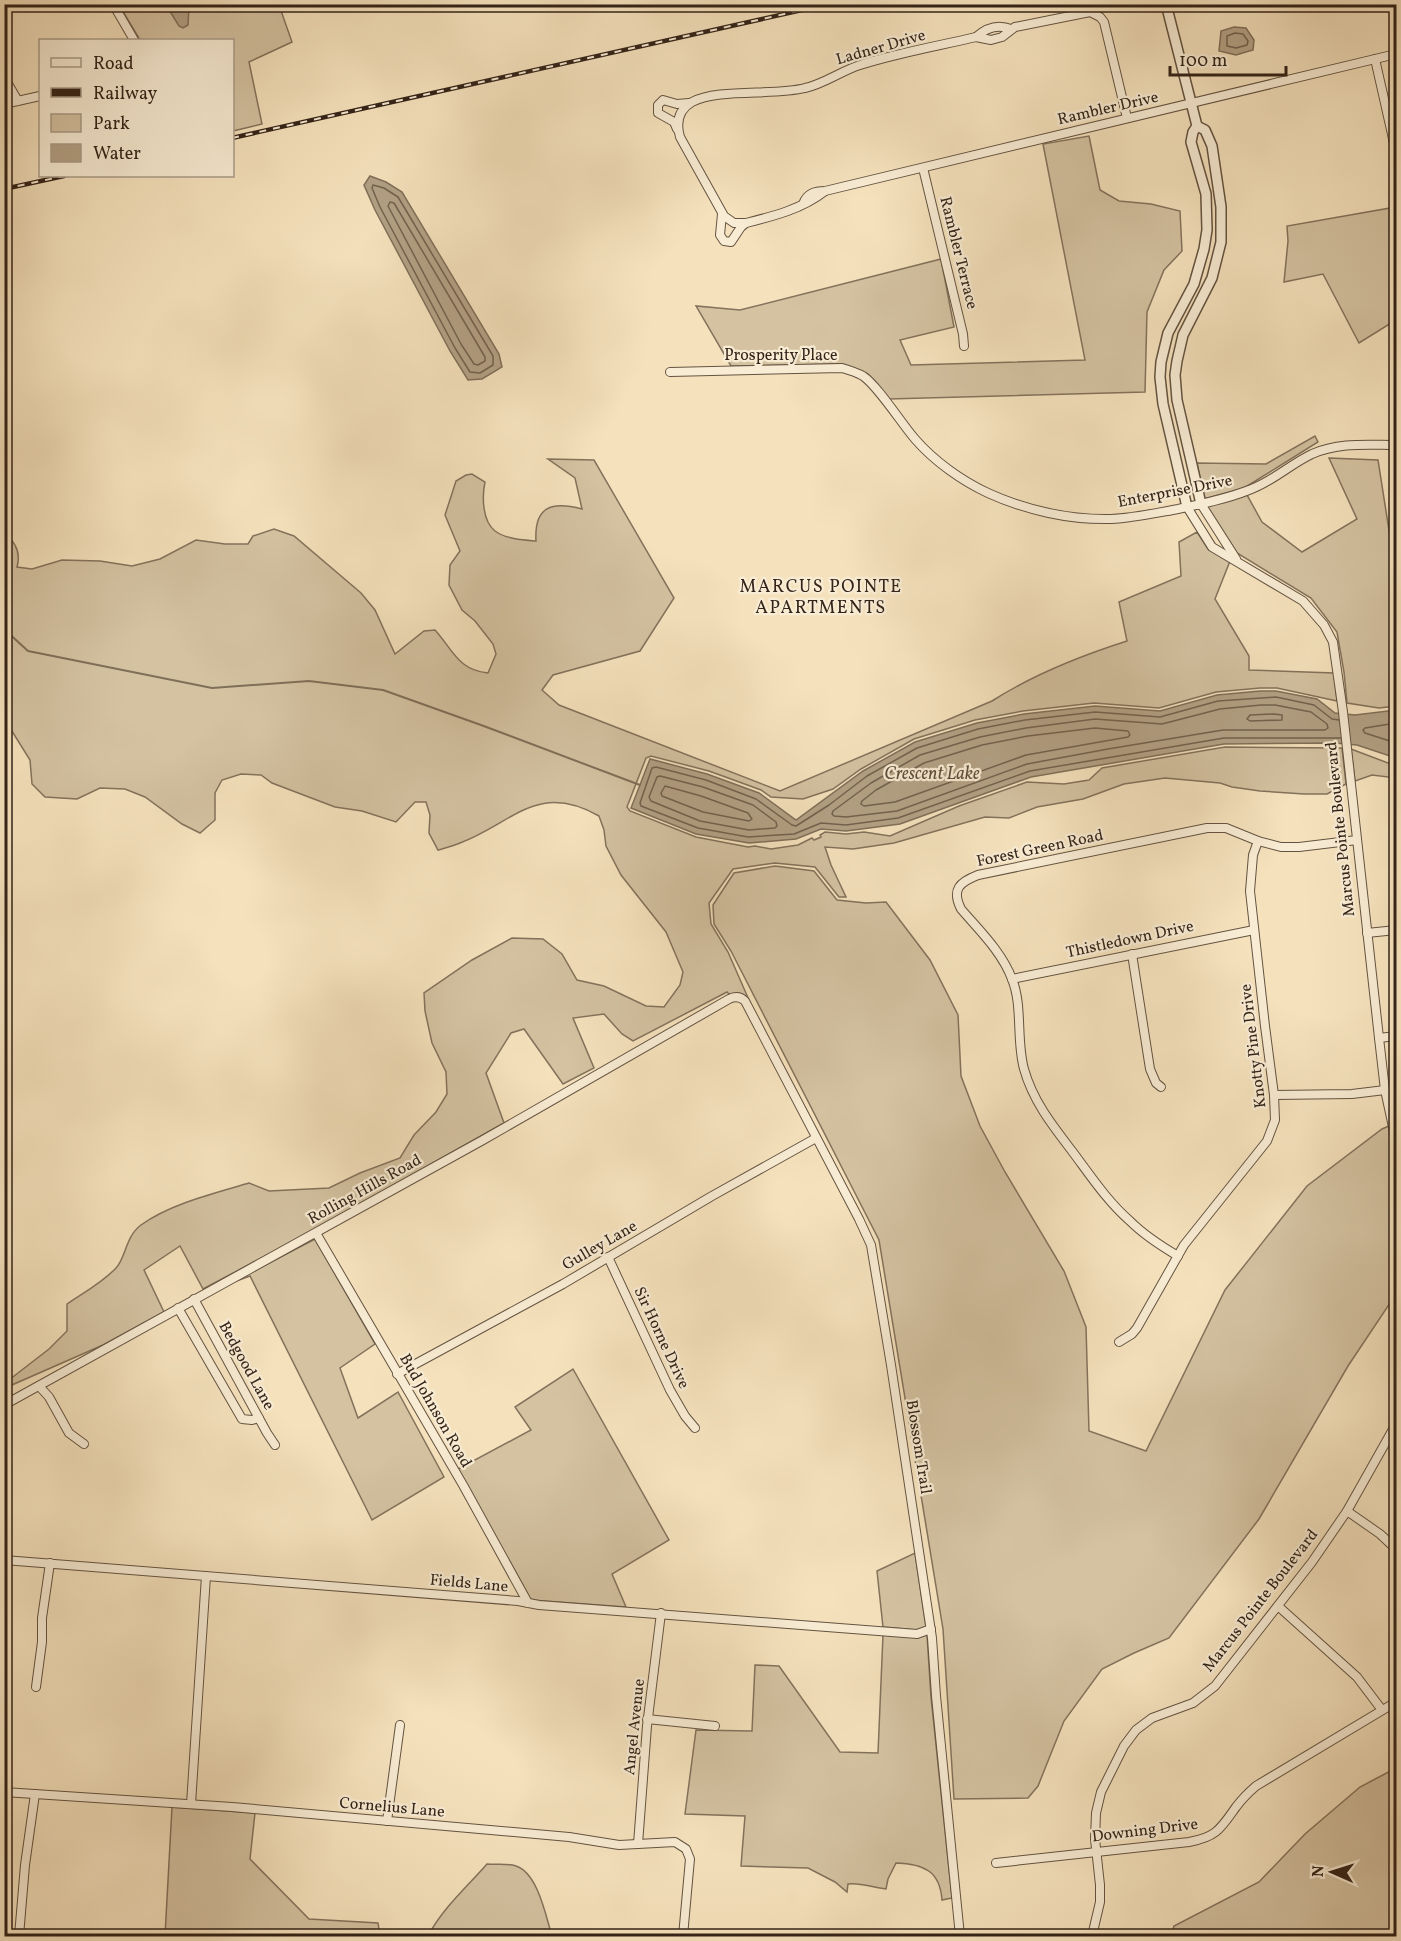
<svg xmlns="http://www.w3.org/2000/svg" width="1401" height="1941" font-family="Vollkorn,serif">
	<rect width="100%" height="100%" fill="#f5e2bd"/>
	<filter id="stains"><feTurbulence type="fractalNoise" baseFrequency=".00333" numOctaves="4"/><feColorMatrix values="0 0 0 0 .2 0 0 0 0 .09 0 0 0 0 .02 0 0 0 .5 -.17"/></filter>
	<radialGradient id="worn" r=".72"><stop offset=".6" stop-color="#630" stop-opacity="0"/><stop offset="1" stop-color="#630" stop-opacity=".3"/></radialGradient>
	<g fill="#d4c2a1" stroke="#84725c" stroke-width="1.5">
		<polygon points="119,5 279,5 292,42 249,62 262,124 233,131 232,40 140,40"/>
		<polygon points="1089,136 1100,190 1119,201 1151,204 1180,211 1182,251 1164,270 1147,312 1145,392 888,399 868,374 843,364 731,366 696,306 740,310 941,259 954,327 900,340 911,365 1085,360 1043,144"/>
		<polygon points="1396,207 1396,320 1359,343 1323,274 1284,282 1288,241 1287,226"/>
		<polygon points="1315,436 1318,442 1244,488 1204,499 1197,463 1266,464"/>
		<polygon points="1329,458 1378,460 1391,543 1396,545 1396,706 1379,708 1347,703 1344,672 1337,632 1311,598 1237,553 1207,506 1247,495 1262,522 1302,552 1357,519"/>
		<path d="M548,459L594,460L674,598L640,651L553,675L542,690L559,705L780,791L992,701C1034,674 1080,656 1127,641L1119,602L1181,576L1179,542L1197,532L1208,549L1230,561L1215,599L1249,656V670L1334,673L1337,701L1277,688H1260L1216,692L1159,708L1094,703L1023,711L975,720L914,739L861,769L833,789L803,799L771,797L761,790L709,771L651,756L646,758L627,807L630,811L696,837L748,847L755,846L771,849L798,845L812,838L814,840L821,837L820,835L825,832L846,834L864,832L890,836L959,806L1027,782L1064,784L1089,780L1102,768L1225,747L1342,748L1346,784L1327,794H1304L1260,791L1232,787L1220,783L1165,778L1124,784L1083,799L1037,807L1009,818L985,817L894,843L853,849L825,847L831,865L846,897H839L815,867L775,863L733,869L709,903L711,924L728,952L749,1000C742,993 738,992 729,994L727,992L633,1041L622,1034L604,1014L573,1018L594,1068L563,1084L524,1029L511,1033L486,1073L504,1123L314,1230L203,1289L180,1246L144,1270L164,1312L103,1345L5,1388V1383L49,1349L67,1331V1304C83,1293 102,1283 116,1268C126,1258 125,1237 141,1225C170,1204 215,1193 249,1183L269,1191L329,1188L360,1173L400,1158L414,1135L436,1112L447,1094L446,1072L432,1043L425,1011L424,993L472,960L512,938L543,939L562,954L577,980L604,986L646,1006L664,1007L680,985L683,972L666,932L621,875L606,846L604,830L599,816C537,781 513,823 460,843C453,846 445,848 438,850L429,833L430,815L426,802H415L396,822L362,811L335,807L272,783L261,775L241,774L222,780L215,793V820L200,833L182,824L145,797L125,789L100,788L77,799L45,797L32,784L30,760L5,720L4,533C16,542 21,553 17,567L32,569L62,560L100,561L132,566L160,559L196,540L225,544H248L253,536L274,529L294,536L361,593L375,610L395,654L424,631L435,630C453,650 458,670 488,673L496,654L493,644L475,621L462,610L449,585L450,565L460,551L445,515L456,481L466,475L472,474L485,482C482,496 482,521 495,531C506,539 523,540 536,541C534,506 552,501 582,509L575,478Z"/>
		<polygon points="1351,749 1396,766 1396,778 1372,775 1355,781"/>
		<polygon points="775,866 814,871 837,900 866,903 886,902 930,960 958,1015 961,1076 980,1126 1005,1172 1064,1271 1086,1327 1089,1431 1146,1451 1225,1290 1307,1186 1382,1129 1396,1123 1396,1299 1390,1303 1348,1366 1259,1519 1169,1638 1134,1653 1102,1669 1064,1721 1038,1786 1028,1798 954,1799 943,1629 879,1240 731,951 714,924 713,905 734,873"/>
		<polygon points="315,1239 375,1344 340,1368 358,1418 398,1392 444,1477 372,1520 250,1276 231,1283"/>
		<polygon points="573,1369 669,1540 612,1574 626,1607 531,1600 458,1469 531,1430 515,1407"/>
		<polygon points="915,1553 926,1627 917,1630 883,1627 877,1571"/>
		<path d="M883,1635L917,1637L927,1635L931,1697L952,1898L942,1900C940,1871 924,1864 896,1863L888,1879L886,1889C873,1888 861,1882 848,1884L847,1892L835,1882L808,1868L741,1866L745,1816L685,1814L696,1730L752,1731L755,1665L779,1666L840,1752L878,1753Z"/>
		<polygon points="1396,1768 1396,1936 1171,1936 1174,1926 1259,1882 1305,1834 1360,1787"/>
		<polygon points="172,1807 255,1813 250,1859 309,1919 378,1923 380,1936 165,1936"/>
		<path d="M487,1864C496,1865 508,1863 516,1866C538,1873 546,1917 552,1936H428C442,1909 467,1887 487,1864Z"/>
	</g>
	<g fill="#b3a185" stroke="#806f59" stroke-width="1.5">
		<polygon points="166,5 189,5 188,25 183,28 179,26"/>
		<polygon points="1234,27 1246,28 1254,40 1253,50 1236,55 1219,51 1221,31"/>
		<polygon points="370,176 386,182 402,192 499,354 502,367 482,379 468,380 450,351 375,210 364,185"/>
		<polygon points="1260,691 1276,691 1317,699 1335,713 1355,715 1396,710 1396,758 1357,745 1335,743 1224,744 1031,777 900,824 846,831 821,829 796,839 749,843 696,834 631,808 650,759 707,774 759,793 796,820 863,771 915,742 977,723 1024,714 1095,706 1160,711 1217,695"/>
	</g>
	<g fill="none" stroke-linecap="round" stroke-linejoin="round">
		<g stroke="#73624e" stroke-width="1.5">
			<polygon points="1235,33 1243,34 1248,41 1247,45 1236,48 1227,46 1227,36"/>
			<polygon points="373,185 384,188 398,197 493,356 493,365 480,373 470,372 455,348 380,207 372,188"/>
			<polygon points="390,202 394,203 485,357 485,361 478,365 474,364 461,344 388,206"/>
			<polygon points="1261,705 1275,705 1311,712 1327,724 1328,728 1325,730 1223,730 1108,749 1027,764 897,811 846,817 834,816 832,814 833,811 871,783 920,755 980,737 1026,728 1095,719 1162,724 1220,709"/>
			<polygon points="1274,714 1282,715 1282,720 1250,721 1247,719 1250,715"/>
			<polyline points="1339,720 1332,719 1314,705 1276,697 1218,701 1160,717 1095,712 1025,720 978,729 917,748 867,776 829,805 796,826 792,825 756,799 706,780 656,767 652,768 640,803 641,806 698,828 748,837 794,834 821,823 846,825 898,818 1030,771 1224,738 1341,738"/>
			<polyline points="1396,723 1365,728 1363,730 1365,733 1396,743"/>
			<polygon points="1095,728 1128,731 1130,735 1128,737 1026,755 895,802 864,806 861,804 862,801 876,790 924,763 982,745 1028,736"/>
			<polygon points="660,776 703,787 753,805 776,822 777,826 775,828 749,830 700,821 651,801 649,797 657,777"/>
			<polygon points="665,786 701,796 748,813 752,819 749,821 703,812 662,796 661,793"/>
		</g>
		<polyline stroke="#806f59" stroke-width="2" points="4,629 28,651 212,688 309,681 383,690 481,725 640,785"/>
		<g stroke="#645341" stroke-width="10">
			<g id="minor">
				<polyline points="113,4 134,40"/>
				<path d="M976,37C986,28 998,24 1011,29"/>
				<polyline points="1375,59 1396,152"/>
				<polyline points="4,77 18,101"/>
				<polyline points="4,104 40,96"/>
				<polyline points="677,129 674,122 658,113 658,105 663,100 677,104 689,103"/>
				<polyline points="923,168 963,334 964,346"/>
				<path d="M803,204C807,193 815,191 825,191L1396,54"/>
				<path d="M722,214L720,235L724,241L731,242L741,227L746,223C774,216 802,209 825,191"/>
				<path d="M746,223H734L724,216L680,137C676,123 678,110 692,102C717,88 774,96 805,88C824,84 841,71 860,65C897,53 938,46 976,37L991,40L1002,37L1015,27L1090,12L1100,17L1104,22L1127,118"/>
				<path d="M670,372L842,368C849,370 856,372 863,376C878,386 901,423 915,439C934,461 962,481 988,493C1025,510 1069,520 1111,519C1134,518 1156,513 1178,509C1202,504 1226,499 1249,490C1272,482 1289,465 1312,454C1339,442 1367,445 1396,445"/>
				<polyline points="1201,504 1236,559"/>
				<polyline points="1187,507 1212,547 1303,601 1324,625 1333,642 1343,712 1379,1038 1385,1090 1396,1141"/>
				<polyline points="1367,933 1396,930"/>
				<polyline points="1132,954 1150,1069 1156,1083 1161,1087"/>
				<polyline points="1012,979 1254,930"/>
				<polyline points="1379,1038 1396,1036"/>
				<polyline points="1274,1095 1352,1094 1385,1090"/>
				<polyline points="316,1233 463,1485 528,1603"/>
				<path d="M1178,1256C1161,1246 1144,1235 1130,1221C1107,1201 1090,1175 1072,1151C1052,1125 1033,1101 1024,1069C1016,1040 1023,1006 1012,979C1002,952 979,930 961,909C951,889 960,882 978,875L1207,828H1226L1258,841L1281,847H1299L1357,840"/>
				<polyline points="608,1257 670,1390 685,1416 695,1428"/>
				<polyline points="194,1299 267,1433 275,1445"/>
				<polyline points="178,1308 242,1419 252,1420 259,1418"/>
				<polyline points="1119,1342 1132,1334 1137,1328 1184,1245 1267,1141 1275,1120 1274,1095 1265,1026 1250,891 1253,855 1258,841"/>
				<polyline points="397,1374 563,1284 712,1196 816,1138"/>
				<polyline points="39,1386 49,1397 69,1433 84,1444"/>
				<path d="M4,1405L483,1140L729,999C735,996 740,996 745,1001L859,1219L871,1245L891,1365L932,1638L936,1696L960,1936"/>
				<polyline points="1347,1511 1380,1534 1396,1549"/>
				<polyline points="4,1560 518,1601 539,1605 917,1634 931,1629"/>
				<polyline points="1278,1606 1357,1677 1382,1710"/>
				<polyline points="36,1687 42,1642 42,1618 50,1563"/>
				<polyline points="647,1719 715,1726"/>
				<polyline points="4,1792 232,1807 569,1837 619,1845 675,1842 686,1849 690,1859 683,1936"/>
				<polyline points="191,1804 206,1576"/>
				<polyline points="387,1821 400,1725"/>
				<polyline points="638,1844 647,1726 661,1613"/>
				<path d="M996,1863L1189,1842C1217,1837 1221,1828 1236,1807C1242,1799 1249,1792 1256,1786L1396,1702"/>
				<polyline points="19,1936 25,1865 35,1794"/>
				<polyline points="1092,1936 1100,1902 1100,1885 1095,1839 1096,1813 1101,1792 1124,1746 1136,1730 1152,1718 1193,1703 1215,1686 1312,1562 1347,1511 1396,1424"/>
			</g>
		</g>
		<g stroke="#645341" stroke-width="12">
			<g id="tertiary">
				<polyline points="1166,4 1197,126 1193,132 1191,142 1206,194 1207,230 1204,249 1194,284 1168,333 1161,362 1160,377 1163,404 1187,507"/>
				<polyline points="1197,126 1205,130 1212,146 1221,207 1221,242 1212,278 1183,335 1177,361 1175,375 1177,400 1201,504"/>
			</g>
		</g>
		<use href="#minor" stroke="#f8ecd4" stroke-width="8"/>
		<use href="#tertiary" stroke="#f8ecd4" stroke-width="9"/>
		<g stroke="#332318" stroke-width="4.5">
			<g id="rail">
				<polyline points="232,138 829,4"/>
				<polyline points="4,189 64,176"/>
			</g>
		</g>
		<use href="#rail" stroke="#f8ecd4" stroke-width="2" stroke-dasharray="7" stroke-linecap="butt"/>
	</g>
	<g text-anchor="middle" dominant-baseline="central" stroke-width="4.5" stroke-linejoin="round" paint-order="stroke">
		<g font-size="16" fill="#332318" stroke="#f8ecd4">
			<text transform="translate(881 48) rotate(-16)">Ladner Drive</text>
			<text transform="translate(1108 109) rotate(-13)">Rambler Drive</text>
			<text transform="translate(958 253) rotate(76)">Rambler Terrace</text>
			<text x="781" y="356">Prosperity Place</text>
			<text transform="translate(1175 492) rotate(-11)">Enterprise Drive</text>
			<text transform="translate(1341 829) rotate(-96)">Marcus Pointe Boulevard</text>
			<text transform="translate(1040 849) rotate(-12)">Forest Green Road</text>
			<text transform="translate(1130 940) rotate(-12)">Thistledown Drive</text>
			<text transform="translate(1254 1046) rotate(-97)">Knotty Pine Drive</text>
			<text transform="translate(365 1190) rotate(-29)">Rolling Hills Road</text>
			<text transform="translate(600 1246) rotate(-30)">Gulley Lane</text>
			<text transform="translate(661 1338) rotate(65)">Sir Horne Drive</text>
			<text transform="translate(246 1366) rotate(61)">Bedgood Lane</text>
			<text transform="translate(435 1411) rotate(60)">Bud Johnson Road</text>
			<text transform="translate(918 1447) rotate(81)">Blossom Trail</text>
			<text transform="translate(469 1584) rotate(5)">Fields Lane</text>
			<text transform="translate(1261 1601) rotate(-52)">Marcus Pointe Boulevard</text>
			<text transform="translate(635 1727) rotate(-84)">Angel Avenue</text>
			<text transform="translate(392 1808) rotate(5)">Cornelius Lane</text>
			<text transform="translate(1145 1831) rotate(-7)">Downing Drive</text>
		</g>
		<g font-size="18" letter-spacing="1.5" fill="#332318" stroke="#f8ecd4">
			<text x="821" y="587">MARCUS POINTE<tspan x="821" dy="21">APARTMENTS</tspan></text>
		</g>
		<g font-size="18" font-style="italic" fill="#604f3e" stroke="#f8ecd4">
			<text x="932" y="774">Crescent Lake</text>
		</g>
	</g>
	<rect width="1401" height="1941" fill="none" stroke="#f5e2bd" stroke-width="24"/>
	<rect x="6" y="6" width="1389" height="1929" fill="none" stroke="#332318" stroke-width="3"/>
	<rect x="12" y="12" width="1377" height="1917" fill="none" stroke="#332318" stroke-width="1.5"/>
	<rect x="39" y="39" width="195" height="138" fill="#f8ecd4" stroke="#a99c89" stroke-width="1.5"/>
	<rect x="51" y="58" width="30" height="9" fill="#f8ecd4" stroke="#a99c89" stroke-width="1.5"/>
	<text x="93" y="69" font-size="18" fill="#332318">Road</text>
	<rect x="51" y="88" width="30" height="9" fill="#332318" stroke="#a99c89" stroke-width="1.5"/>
	<text x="93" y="99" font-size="18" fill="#332318">Railway</text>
	<rect x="51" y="114" width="30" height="18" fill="#d4c2a1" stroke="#a99c89" stroke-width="1.5"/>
	<text x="93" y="129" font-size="18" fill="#332318">Park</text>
	<rect x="51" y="144" width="30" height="18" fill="#b3a185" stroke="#a99c89" stroke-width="1.5"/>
	<text x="93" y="159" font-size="18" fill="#332318">Water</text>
	<g transform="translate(1332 1872) rotate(273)" stroke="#f8ecd4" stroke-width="4.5" paint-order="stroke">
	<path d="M0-4.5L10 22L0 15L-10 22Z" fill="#332318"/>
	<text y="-9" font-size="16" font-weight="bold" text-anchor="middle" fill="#332318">N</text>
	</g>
	<path d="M1170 66v9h116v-9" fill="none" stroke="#332318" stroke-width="3"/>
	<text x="1179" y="66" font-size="18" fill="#332318" stroke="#f8ecd4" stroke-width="4.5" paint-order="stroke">100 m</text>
	<rect width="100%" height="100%" filter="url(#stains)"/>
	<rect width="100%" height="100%" fill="url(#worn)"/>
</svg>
